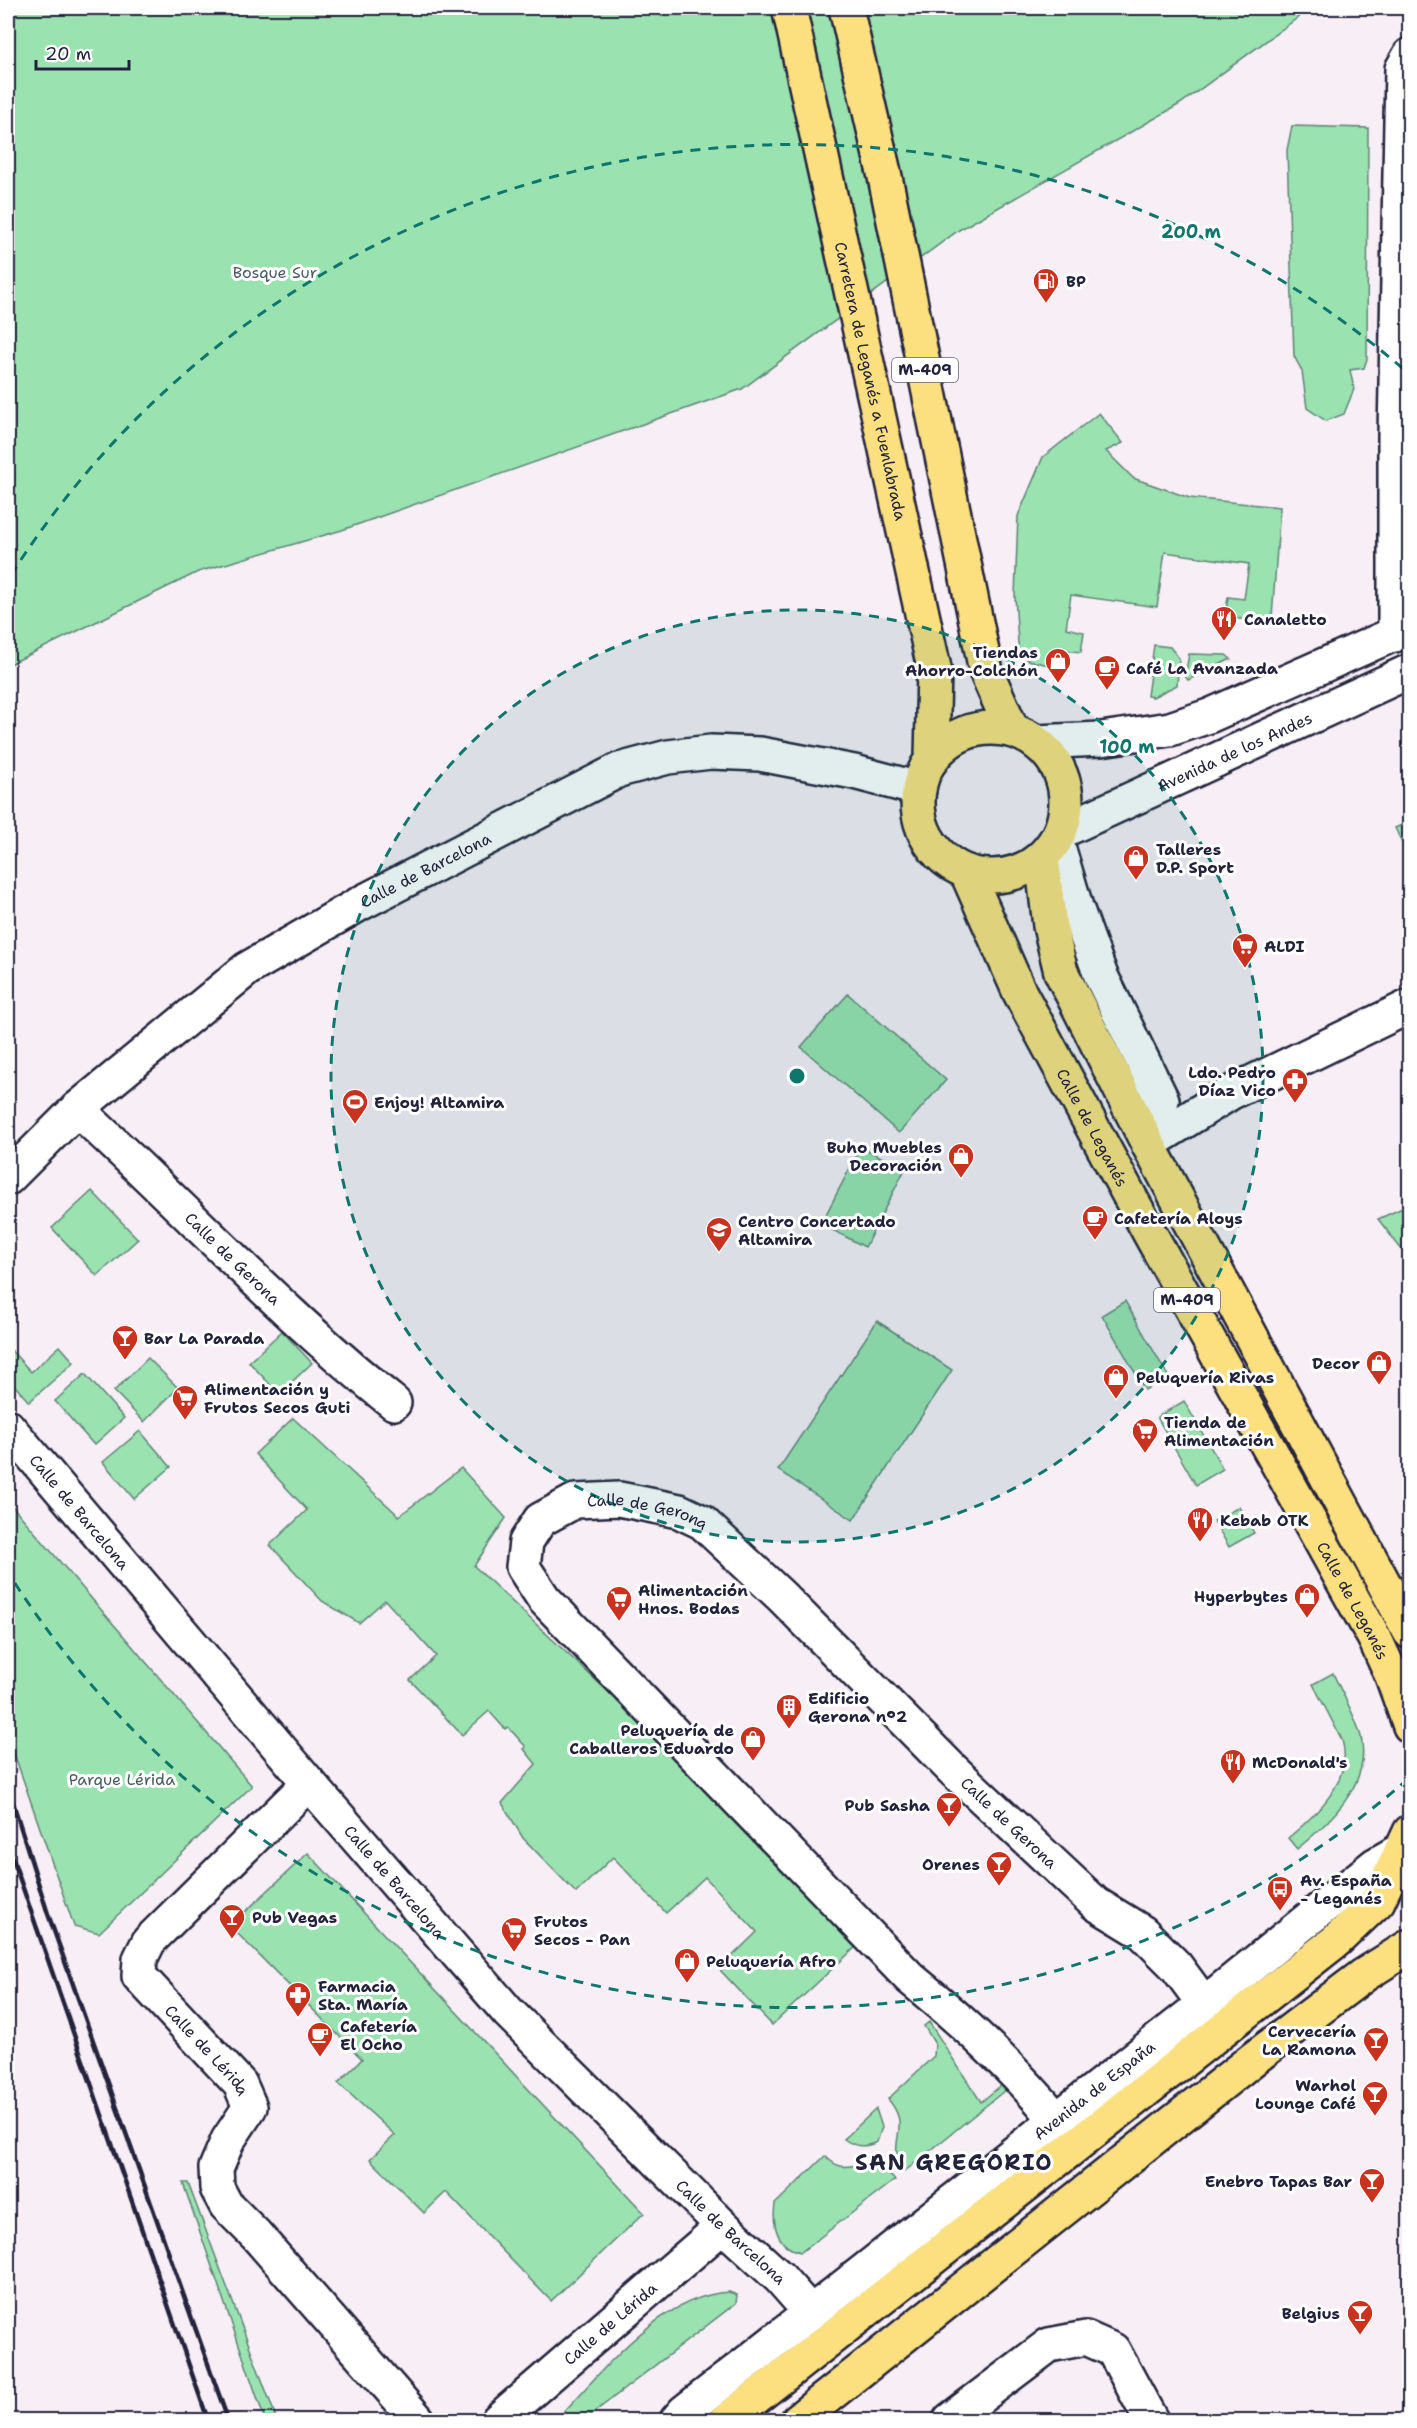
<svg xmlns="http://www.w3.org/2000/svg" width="1417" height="2428" font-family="'Shantell Sans',sans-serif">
	<rect width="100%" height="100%" fill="#f7eef6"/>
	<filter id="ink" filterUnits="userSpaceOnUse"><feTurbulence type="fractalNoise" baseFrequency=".0167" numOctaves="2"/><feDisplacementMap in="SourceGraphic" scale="12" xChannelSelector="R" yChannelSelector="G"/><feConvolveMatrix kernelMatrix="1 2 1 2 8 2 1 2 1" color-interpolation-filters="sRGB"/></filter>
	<g filter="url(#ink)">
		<g fill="#9ae2b0" stroke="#5e8276" stroke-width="1.5">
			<polygon points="8,8 1311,8 1180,104 959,230 742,389 342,530 198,572 8,665"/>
			<polygon points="1292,126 1368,128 1367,359 1364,368 1350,370 1354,389 1344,414 1326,421 1307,408 1302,371 1294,356 1287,150"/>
			<polygon points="1099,413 1123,443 1106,451 1133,478 1190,498 1280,507 1272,618 1241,619 1225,617 1228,597 1244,599 1249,564 1165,552 1157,607 1071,595 1066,628 1084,632 1081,652 1064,650 1061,668 1019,658 1015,596 1018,516 1043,457"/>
			<polygon points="1154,645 1170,647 1179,658 1177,685 1153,697 1147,696"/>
			<polygon points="1189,654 1226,655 1231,659 1188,680 1185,676"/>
			<polygon points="1409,822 1409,858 1395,828"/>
			<polygon points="848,994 946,1080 899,1133 801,1047"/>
			<polygon points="861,1147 905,1169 865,1247 821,1224"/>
			<polygon points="92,1191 138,1239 97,1276 52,1228"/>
			<polygon points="1409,1205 1409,1259 1378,1219"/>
			<polygon points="1125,1301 1168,1376 1145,1390 1102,1315"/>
			<polygon points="877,1321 952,1370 853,1520 778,1470"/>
			<polygon points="282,1331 312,1363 279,1394 249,1362"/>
			<polygon points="60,1346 74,1362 29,1402 8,1378 8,1347 31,1372"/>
			<polygon points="148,1358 178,1388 144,1422 114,1391"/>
			<polygon points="85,1374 124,1418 94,1445 55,1401"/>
			<polygon points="1184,1401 1223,1469 1196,1485 1157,1417"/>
			<polygon points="293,1418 399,1516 461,1468 506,1518 474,1566 618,1701 859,1944 772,2025 719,1969 757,1932 705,1877 666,1913 613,1857 576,1893 523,1838 502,1803 536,1764 524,1749 526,1747 508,1727 505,1729 489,1711 462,1735 410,1680 436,1656 385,1600 359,1623 322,1601 270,1545 307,1510 255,1454"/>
			<polygon points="140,1431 171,1467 134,1499 103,1462"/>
			<polygon points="8,1501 252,1786 99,1933 74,1926 8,1736"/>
			<polygon points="1239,1507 1254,1533 1229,1547 1214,1521"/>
			<path d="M1333,1673C1342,1694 1356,1716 1361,1737C1372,1784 1329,1823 1297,1849L1288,1838C1316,1815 1354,1780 1342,1740L1313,1684Z"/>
			<polygon points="308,1853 644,2213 551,2301 446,2192 424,2213 370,2159 395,2135 338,2083 362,2059 230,1926"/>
			<path d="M929,2022L981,2102L1005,2082L1009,2087L904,2172C884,2139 914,2130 888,2099L934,2056L935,2044L924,2026Z"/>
			<path d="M876,2109L882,2127L877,2142C864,2148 855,2147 844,2139Z"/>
			<path d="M825,2156C844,2175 850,2162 870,2165C880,2166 888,2173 895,2180L801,2252C777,2248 772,2225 775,2204Z"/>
			<polygon points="183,2183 188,2183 277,2420 265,2420"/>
			<path d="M729,2292L737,2295L736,2303L584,2420H556C602,2373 658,2296 729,2292Z"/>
		</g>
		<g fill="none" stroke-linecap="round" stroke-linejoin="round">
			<g stroke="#22223b" stroke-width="38">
				<g id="street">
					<polyline points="1395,635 1395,436 1402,69 1410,55"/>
					<polyline points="1056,840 1076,907 1101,976 1162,1100 1148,1144"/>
					<path id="s1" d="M77,1109C183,1206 281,1313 394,1403"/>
					<polyline points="1148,1144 1230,1093 1410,1006"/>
					<path id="s2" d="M8,1178L77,1109L247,969L361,903L619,770L668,757L711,752L760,754L854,772L919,789"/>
					<path id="s3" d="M8,1427L309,1783L508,2012L723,2226L780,2278L810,2312"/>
					<path id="s4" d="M309,1783L149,1941L140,1959L139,1976L240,2084L250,2107L228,2140L216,2168L217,2188L226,2205L256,2235L418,2420"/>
					<path id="s5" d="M1056,2119C1012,2067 963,2021 910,1978L544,1599L523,1567L526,1542L540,1520L575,1501L619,1499L679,1511L702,1522L782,1597L952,1769L1096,1904L1142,1932L1176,1966L1204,2004"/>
					<path id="s6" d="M498,2420L723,2226"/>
					<path id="s7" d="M677,2420L684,2412L1204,2004L1375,1865L1401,1850"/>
					<polyline points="950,2420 1049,2345 1086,2338 1113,2350 1151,2420"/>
				</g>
			</g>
			<g stroke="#22223b" stroke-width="38">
				<g id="secondary">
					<polyline points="1036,742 1101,739 1170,729 1209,716 1410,627"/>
					<path id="s8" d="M1060,832L1410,671"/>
				</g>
			</g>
			<g stroke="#22223b" stroke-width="38">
				<g id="primary">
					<polyline points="727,2420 1337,1940 1378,1901 1410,1832"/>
					<polyline points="798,2420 1253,2059 1364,1975 1410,1946"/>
				</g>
			</g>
			<g stroke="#22223b" stroke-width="38">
				<g id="highway">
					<path id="s9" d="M789,8L934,668L932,759"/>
					<polyline points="846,8 885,177 986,671 1012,730"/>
					<circle cx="992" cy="802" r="74"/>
					<polyline points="1042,858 1050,926 1061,972 1148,1144 1410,1632"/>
					<path id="s10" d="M967,873L1020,993L1149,1232L1375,1639L1392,1676L1410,1726"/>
				</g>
			</g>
			<use href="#street" stroke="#fff" stroke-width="33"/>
			<use href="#secondary" stroke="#fff" stroke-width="33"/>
			<use href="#primary" stroke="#fce080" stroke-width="33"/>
			<use href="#highway" stroke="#fce080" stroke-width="33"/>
			<g stroke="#22223b" stroke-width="4.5">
				<polyline points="8,1787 48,1914 228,2420"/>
				<polyline points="8,1845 208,2420"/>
			</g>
		</g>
	</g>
	<circle cx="797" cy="1076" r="466" fill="#0f766e" fill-opacity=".12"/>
	<g fill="none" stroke="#0f766e" stroke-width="3" stroke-dasharray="10 8">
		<circle cx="797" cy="1076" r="466"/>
		<path d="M1408 1779A932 932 0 0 1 11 1577M11 575A932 932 0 0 1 1408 373"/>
	</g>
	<defs>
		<g id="fuel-pin" transform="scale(1.35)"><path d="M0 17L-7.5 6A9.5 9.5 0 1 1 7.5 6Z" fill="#c8321e" stroke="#fff"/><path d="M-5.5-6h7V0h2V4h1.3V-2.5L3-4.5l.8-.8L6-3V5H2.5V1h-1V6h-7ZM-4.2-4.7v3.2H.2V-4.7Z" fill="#fff"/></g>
		<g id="restaurant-pin" transform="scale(1.35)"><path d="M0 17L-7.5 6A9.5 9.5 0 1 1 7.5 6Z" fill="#c8321e" stroke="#fff"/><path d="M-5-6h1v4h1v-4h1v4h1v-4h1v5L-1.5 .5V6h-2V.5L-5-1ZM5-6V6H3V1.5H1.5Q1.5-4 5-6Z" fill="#fff"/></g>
		<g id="shop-pin" transform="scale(1.35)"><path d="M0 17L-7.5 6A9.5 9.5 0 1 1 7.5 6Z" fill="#c8321e" stroke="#fff"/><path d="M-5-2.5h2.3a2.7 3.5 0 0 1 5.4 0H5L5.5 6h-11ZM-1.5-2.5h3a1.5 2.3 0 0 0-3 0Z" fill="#fff"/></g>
		<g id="cafe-pin" transform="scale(1.35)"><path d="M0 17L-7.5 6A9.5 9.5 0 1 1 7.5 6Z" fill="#c8321e" stroke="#fff"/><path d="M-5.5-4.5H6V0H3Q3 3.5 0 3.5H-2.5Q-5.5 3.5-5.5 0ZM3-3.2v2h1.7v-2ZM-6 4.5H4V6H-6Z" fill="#fff"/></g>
		<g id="supermarket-pin" transform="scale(1.35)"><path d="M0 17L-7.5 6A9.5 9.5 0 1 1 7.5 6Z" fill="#c8321e" stroke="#fff"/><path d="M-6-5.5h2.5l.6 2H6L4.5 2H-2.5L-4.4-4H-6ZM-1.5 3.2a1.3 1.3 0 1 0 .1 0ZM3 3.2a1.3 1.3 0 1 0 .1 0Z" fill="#fff"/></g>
		<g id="pharmacy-pin" transform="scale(1.35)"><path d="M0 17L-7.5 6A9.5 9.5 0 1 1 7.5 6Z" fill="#c8321e" stroke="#fff"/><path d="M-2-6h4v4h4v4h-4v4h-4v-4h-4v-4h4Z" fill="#fff"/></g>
		<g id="stadium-pin" transform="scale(1.35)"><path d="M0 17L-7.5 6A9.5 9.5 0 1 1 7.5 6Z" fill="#c8321e" stroke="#fff"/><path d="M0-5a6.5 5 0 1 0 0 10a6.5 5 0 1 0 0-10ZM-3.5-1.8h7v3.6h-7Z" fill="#fff"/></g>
		<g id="school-pin" transform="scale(1.35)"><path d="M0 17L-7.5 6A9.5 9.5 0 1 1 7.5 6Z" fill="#c8321e" stroke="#fff"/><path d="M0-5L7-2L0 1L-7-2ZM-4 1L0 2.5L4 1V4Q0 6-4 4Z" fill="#fff"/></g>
		<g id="bar-pin" transform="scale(1.35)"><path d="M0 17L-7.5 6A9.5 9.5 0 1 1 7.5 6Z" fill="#c8321e" stroke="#fff"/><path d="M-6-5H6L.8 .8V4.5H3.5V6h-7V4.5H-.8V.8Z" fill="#fff"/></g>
		<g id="building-pin" transform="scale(1.35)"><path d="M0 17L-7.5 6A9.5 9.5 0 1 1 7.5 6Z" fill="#c8321e" stroke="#fff"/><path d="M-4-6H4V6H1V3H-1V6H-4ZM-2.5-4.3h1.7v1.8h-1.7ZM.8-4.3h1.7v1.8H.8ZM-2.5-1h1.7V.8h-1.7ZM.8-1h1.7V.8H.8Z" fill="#fff"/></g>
		<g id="bus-pin" transform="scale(1.35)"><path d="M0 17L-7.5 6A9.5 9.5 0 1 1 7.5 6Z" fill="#c8321e" stroke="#fff"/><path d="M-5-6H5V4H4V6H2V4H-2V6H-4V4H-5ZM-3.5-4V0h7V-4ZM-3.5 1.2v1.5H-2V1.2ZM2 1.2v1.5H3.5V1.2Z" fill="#fff"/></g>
	</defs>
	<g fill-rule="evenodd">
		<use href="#fuel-pin" x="1046" y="281"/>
		<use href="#restaurant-pin" x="1224" y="619"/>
		<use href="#shop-pin" x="1058" y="661"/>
		<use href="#cafe-pin" x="1107" y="668"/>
		<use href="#shop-pin" x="1136" y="858"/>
		<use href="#supermarket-pin" x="1245" y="946"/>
		<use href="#pharmacy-pin" x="1295" y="1081"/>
		<use href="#stadium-pin" x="355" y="1102"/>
		<use href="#shop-pin" x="961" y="1156"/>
		<use href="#cafe-pin" x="1095" y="1218"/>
		<use href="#school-pin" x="719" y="1230"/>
		<use href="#bar-pin" x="125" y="1338"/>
		<use href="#shop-pin" x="1379" y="1363"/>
		<use href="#shop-pin" x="1116" y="1377"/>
		<use href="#supermarket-pin" x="185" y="1398"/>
		<use href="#supermarket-pin" x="1145" y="1431"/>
		<use href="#restaurant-pin" x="1200" y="1520"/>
		<use href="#shop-pin" x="1307" y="1596"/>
		<use href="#supermarket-pin" x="619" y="1599"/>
		<use href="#building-pin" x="789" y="1707"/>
		<use href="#shop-pin" x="753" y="1739"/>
		<use href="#restaurant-pin" x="1233" y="1762"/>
		<use href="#bar-pin" x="949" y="1805"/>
		<use href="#bar-pin" x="999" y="1864"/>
		<use href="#bus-pin" x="1280" y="1889"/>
		<use href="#bar-pin" x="232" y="1917"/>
		<use href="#supermarket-pin" x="514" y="1930"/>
		<use href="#shop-pin" x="687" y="1961"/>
		<use href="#pharmacy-pin" x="298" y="1995"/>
		<use href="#cafe-pin" x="320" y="2035"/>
		<use href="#bar-pin" x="1376" y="2040"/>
		<use href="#bar-pin" x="1375" y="2094"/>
		<use href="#bar-pin" x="1372" y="2181"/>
		<use href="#bar-pin" x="1360" y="2313"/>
	</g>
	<g text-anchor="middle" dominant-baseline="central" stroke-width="6" stroke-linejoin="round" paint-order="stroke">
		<g fill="#fff" stroke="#646476" stroke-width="1.5">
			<rect x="892" y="358" width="66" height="24" rx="4.5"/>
			<rect x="1154" y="1288" width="66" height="24" rx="4.5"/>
		</g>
		<g font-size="15" font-weight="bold" fill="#22223b">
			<text x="925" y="370">M-409</text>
			<text x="1187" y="1300">M-409</text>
		</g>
		<g font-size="16" fill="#465c5e" stroke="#fff">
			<text x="275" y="272">Bosque Sur</text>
			<text x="122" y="1779">Parque Lérida</text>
		</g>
		<g font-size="16" font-weight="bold" fill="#22223b" stroke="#fff" text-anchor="start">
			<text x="1066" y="281">BP</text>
			<text x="1244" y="619">Canaletto</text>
			<text x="1038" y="652" text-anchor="end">Tiendas<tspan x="1038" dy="18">Ahorro-Colchón</tspan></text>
			<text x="1126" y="668">Café La Avanzada</text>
			<text x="1156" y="849">Talleres<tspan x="1156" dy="18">D.P. Sport</tspan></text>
			<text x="1264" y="946">ALDI</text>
			<text x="1276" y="1072" text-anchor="end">Ldo. Pedro<tspan x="1276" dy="18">Díaz Vico</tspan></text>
			<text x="374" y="1102">Enjoy! Altamira</text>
			<text x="942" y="1147" text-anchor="end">Buho Muebles<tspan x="942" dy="18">Decoración</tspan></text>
			<text x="1114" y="1218">Cafetería Aloys</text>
			<text x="738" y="1221">Centro Concertado<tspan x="738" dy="18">Altamira</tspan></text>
			<text x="144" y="1338">Bar La Parada</text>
			<text x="1360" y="1363" text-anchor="end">Decor</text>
			<text x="1136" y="1377">Peluquería Rivas</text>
			<text x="204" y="1389">Alimentación y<tspan x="204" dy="18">Frutos Secos Guti</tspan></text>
			<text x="1164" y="1422">Tienda de<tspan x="1164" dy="18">Alimentación</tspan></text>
			<text x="1220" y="1520">Kebab OTK</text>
			<text x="638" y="1590">Alimentación<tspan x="638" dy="18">Hnos. Bodas</tspan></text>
			<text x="1288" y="1596" text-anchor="end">Hyperbytes</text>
			<text x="808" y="1698">Edificio<tspan x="808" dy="18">Gerona n°2</tspan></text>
			<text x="734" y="1730" text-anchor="end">Peluquería de<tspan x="734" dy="18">Caballeros Eduardo</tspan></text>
			<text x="1252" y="1762">McDonald's</text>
			<text x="930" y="1805" text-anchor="end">Pub Sasha</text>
			<text x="980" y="1864" text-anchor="end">Orenes</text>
			<text x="1300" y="1880">Av. España<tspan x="1300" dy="18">- Leganés</tspan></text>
			<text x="252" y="1917">Pub Vegas</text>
			<text x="534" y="1921">Frutos<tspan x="534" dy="18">Secos - Pan</tspan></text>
			<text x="706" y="1961">Peluquería Afro</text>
			<text x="318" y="1986">Farmacia<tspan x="318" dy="18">Sta. María</tspan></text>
			<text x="340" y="2026">Cafetería<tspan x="340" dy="18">El Ocho</tspan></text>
			<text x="1356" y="2031" text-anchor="end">Cervecería<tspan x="1356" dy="18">La Ramona</tspan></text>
			<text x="1356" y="2085" text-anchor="end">Warhol<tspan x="1356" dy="18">Lounge Café</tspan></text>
			<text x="1352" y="2181" text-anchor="end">Enebro Tapas Bar</text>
			<text x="1340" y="2313" text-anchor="end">Belgius</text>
		</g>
		<g font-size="16" fill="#22223b" stroke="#fff">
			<text stroke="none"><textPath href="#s9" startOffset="382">Carretera de Leganés a Fuenlabrada</textPath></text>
			<text stroke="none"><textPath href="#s8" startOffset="192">Avenida de los Andes</textPath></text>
			<text stroke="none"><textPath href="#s2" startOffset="522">Calle de Barcelona</textPath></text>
			<text stroke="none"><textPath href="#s10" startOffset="284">Calle de Leganés</textPath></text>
			<text stroke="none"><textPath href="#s1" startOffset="216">Calle de Gerona</textPath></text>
			<text stroke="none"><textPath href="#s3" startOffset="111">Calle de Barcelona</textPath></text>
			<text stroke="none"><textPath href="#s5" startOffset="934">Calle de Gerona</textPath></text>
			<text stroke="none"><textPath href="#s10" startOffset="824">Calle de Leganés</textPath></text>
			<text stroke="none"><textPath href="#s5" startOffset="1420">Calle de Gerona</textPath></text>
			<text stroke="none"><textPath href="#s3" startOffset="597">Calle de Barcelona</textPath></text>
			<text stroke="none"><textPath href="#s4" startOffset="363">Calle de Lérida</textPath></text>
			<text stroke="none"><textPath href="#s7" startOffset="532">Avenida de España</textPath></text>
			<text stroke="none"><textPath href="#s3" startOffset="1083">Calle de Barcelona</textPath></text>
			<text stroke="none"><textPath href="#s6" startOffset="148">Calle de Lérida</textPath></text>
		</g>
		<g font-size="22" font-weight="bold" letter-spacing="1.5" fill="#22223b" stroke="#fff">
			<text x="954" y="2162">SAN GREGORIO</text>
		</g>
	</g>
	<circle cx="797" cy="1076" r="9" fill="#0f766e" stroke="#fff" stroke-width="3"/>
	<g font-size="18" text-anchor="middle" font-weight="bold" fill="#0f766e" stroke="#fff" stroke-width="6" stroke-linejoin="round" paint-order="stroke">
		<text x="1191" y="238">200 m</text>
		<text x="1127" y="753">100 m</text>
	</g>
	<rect width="1417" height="2428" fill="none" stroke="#fff" stroke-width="30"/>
	<rect x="15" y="15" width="1387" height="2398" fill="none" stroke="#22223b" stroke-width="2" filter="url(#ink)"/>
	<path d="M36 60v9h93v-9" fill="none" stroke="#22223b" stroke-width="3"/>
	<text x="45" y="60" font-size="18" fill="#22223b" stroke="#ffffff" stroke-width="4.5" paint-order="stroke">20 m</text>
</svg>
